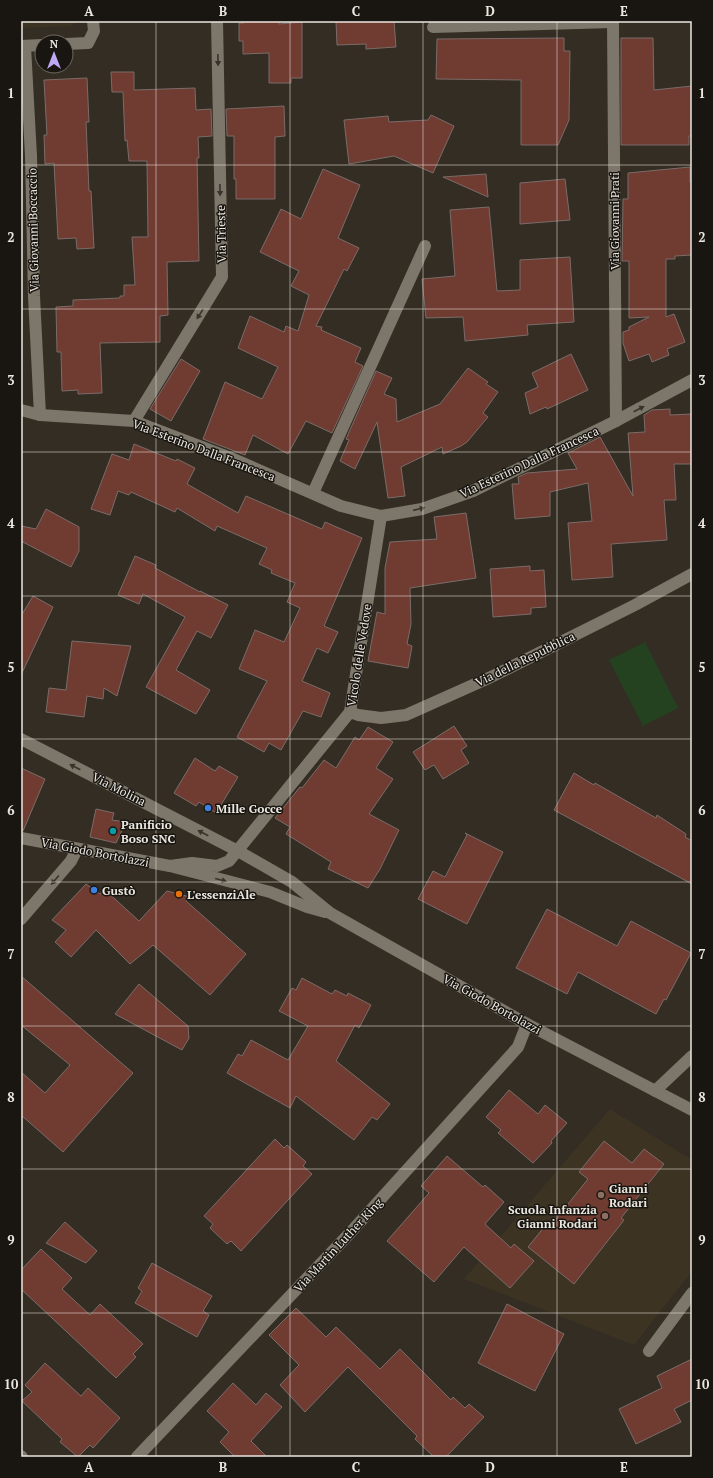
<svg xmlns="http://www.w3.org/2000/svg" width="713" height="1478" font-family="'PT Serif',serif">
	<rect width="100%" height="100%" fill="#332d23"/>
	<g fill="#3c3323">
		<polygon points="21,21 77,21 72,26 21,28"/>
		<polygon points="610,1109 692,1160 692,1271 634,1345 464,1279"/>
	</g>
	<polygon fill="#244220" points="645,642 678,708 643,726 609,660"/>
	<g fill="#703b31" stroke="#7b6c69">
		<polygon points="244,21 279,21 279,24 302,22 302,78 291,78 291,83 269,83 269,53 243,54 243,41 239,41 239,23 244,23"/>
		<polygon points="336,21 394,21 396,47 366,49 366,44 337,45"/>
		<polygon points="564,38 564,51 570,51 569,120 558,145 521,145 521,80 436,79 437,39"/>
		<polygon points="621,38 653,38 654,90 692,86 692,136 689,136 689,145 621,145"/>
		<polygon points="111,72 134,72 134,90 195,88 196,110 211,109 212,136 198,137 199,158 197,158 199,261 167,262 168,315 160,316 160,342 100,343 102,393 78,394 78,390 62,391 61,352 57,352 56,307 73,306 73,300 120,298 120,296 124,296 124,285 135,285 132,237 148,237 147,161 129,161 127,140 125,141 123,92 112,92"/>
		<polygon points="87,78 89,122 86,122 89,191 91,191 94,248 77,249 76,238 58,239 54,163 45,164 44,135 47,135 44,80"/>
		<polygon points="284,106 285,136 275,137 275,199 236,199 236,179 234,179 234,136 227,136 226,109"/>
		<polygon points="431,115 454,126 433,173 394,156 349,164 344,120 388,116 389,122 428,120"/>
		<polygon points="690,167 690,182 692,182 692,255 675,256 675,259 666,259 666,317 674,314 685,342 667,349 669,355 652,362 649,354 629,361 623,343 623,332 629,330 629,327 649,317 629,318 629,261 622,261 623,199 628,199 628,173"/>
		<polygon points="323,169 360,185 338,238 359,248 347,271 344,269 316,326 322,327 321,330 361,348 355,362 363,366 332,433 306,421 288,454 253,435 245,455 203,439 225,382 262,399 278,367 238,348 250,316 284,332 286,326 298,331 309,295 291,286 299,271 260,252 281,209 301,219"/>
		<polygon points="486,174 488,197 443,177"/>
		<polygon points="565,179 570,220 520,224 520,183"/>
		<polygon points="489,207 497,291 520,290 520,260 570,257 574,322 527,325 528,335 465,341 463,317 426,318 422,279 455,276 450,210"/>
		<polygon points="571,354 588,390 547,409 546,407 530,414 525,393 538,387 532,373"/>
		<polygon points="181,359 200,371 171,421 150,409"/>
		<polygon points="468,368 488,382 486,384 498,392 483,413 488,417 467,442 461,446 443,454 442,447 401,467 405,496 388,498 377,422 355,469 340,461 349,440 346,439 376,371 392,378 384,394 396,399 397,422 440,404"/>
		<polygon points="670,409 670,415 692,414 692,464 674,464 676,500 664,500 667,540 611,544 613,577 572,580 568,523 592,521 588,483 550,492 550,516 515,519 512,484 519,484 518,477 527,473 577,469 568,453 600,437 633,496 628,433 645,432 644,415 652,410"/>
		<polygon points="134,444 176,461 177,459 195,468 187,484 238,513 246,496 322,529 325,522 362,538 324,626 338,632 328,653 317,648 302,681 330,693 321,717 303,711 281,750 269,743 264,752 237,737 267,681 239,669 255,630 284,642 300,608 287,602 295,583 271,573 272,570 259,564 267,548 217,526 215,531 177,508 175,512 131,492 129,495 118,491 110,515 91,509 112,454 129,460"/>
		<polygon points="46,509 79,527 79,551 71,567 21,541 21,526 36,529"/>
		<polygon points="466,513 476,578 410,588 411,624 407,644 412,646 408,668 368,661 377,612 385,614 385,568 390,542 437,539 434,517"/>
		<polygon points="135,556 156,565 155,568 200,592 200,591 228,605 211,638 197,631 176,670 210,690 196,714 146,687 185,617 143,594 139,604 118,595"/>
		<polygon points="530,566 530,571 544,570 546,607 531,608 531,614 493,617 490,569"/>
		<polygon points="33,596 53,607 21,675 21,616"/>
		<polygon points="72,641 131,646 117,696 104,688 103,699 87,696 84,717 46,712 49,688 66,690"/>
		<polygon points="454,726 467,746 461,750 469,763 443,779 434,765 425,770 413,752"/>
		<polygon points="368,727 393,742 376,768 393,779 369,814 399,830 380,869 368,888 328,869 331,862 286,834 290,827 275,818 300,787 302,788 324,760 336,768 355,737 359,740"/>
		<polygon points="195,758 215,771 219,766 238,777 216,813 199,802 196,806 174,793"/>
		<polygon points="21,768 45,779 23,831 21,831"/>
		<polygon points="574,773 594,785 595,783 656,818 657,815 686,834 685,837 692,841 692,884 554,810"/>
		<polygon points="96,809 114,813 112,820 126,822 116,843 90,837"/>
		<polygon points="465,833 503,852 467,924 418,899 433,871 445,877 467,835"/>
		<polygon points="86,884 100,894 104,889 139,921 167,891 190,897 186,901 246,954 210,995 153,945 130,964 96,930 71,957 55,942 66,930 52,920"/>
		<polygon points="547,909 617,946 631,921 691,953 666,1000 664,999 656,1014 578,972 567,994 516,968"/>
		<polygon points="21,976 133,1073 63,1152 21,1115 21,1072 45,1093 70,1065 21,1025"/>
		<polygon points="302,978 332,994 335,990 347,996 348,993 371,1005 359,1028 355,1025 336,1061 390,1104 377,1120 372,1117 354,1140 296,1096 290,1108 227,1073 238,1054 242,1056 251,1040 288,1060 308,1026 279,1011 292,988 296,990"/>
		<polygon points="139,984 188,1026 189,1038 182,1050 115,1014"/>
		<polygon points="509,1090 538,1114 545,1105 567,1123 551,1141 552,1143 533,1163 498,1133 501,1130 486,1117"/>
		<polygon points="275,1139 284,1148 287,1145 306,1162 303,1166 312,1174 241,1251 231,1241 227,1244 210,1228 213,1224 204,1216"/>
		<polygon points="604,1141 632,1163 644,1149 664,1164 621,1218 624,1220 574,1284 528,1247 545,1226 549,1228 588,1179 579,1172"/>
		<polygon points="447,1156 483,1187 485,1185 504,1202 485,1224 511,1248 514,1244 534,1261 510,1288 464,1247 434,1282 387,1241 429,1193 421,1186"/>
		<polygon points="65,1222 97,1251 86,1263 46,1243"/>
		<polygon points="41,1249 72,1278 62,1289 90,1315 100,1304 143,1344 133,1354 136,1357 116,1378 21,1289 21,1270"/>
		<polygon points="152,1263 212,1296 203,1311 209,1315 197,1337 135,1303 142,1291 138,1288"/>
		<polygon points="507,1304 564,1334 535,1391 478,1363"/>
		<polygon points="296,1308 326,1337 336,1327 380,1369 400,1349 451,1400 453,1397 465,1408 469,1404 484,1417 446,1457 434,1457 415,1439 417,1436 348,1367 305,1412 280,1385 299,1365 269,1335"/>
		<polygon points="692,1359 692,1400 674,1409 681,1422 636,1444 619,1409 662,1388 657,1376"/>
		<polygon points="45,1363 81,1396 88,1388 120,1418 93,1448 90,1445 78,1457 60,1442 62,1439 22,1401 32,1392 25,1385"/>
		<polygon points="233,1383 256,1405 266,1393 282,1407 251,1441 267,1457 235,1457 220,1442 229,1432 207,1411"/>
	</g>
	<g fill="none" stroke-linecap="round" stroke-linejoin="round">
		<g stroke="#7d766a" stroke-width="12">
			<polyline points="613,21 616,421"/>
			<polyline points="433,27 613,22"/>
			<polyline points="66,44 88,43 94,31 93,21"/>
			<polyline points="21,46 42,45"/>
			<polyline points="25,46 31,156 34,296 40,415"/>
			<polyline points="21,410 40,415 134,421 231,458 341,506 381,516 422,509 473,491 616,421 692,380"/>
			<polyline points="134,421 222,277 217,21"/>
			<polyline points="313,493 425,246"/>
			<polyline points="350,712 358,715 381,718 406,715 491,677 635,605 692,574"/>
			<polyline points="21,739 238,851 292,882 330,913 527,1024 692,1110"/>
			<polyline points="21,838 170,866 270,892 307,907 325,912"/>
			<polyline points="170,866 192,863 217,866 229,861 350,712 381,516"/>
			<polyline points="21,919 71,861 77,849"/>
			<polyline points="655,1091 692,1056"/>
			<polyline points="649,1351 692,1293"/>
			<polyline points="21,1456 22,1457"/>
			<polyline points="137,1457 350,1233 518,1047 527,1024"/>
		</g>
	</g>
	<defs><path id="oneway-solid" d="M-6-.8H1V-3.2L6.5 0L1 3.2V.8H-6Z"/></defs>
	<g fill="#37332c">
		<use href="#oneway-solid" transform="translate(218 60) rotate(89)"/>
		<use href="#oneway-solid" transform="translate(220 190) rotate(89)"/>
		<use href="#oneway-solid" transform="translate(200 314) rotate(122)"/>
		<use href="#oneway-solid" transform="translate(639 409) rotate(-28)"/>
		<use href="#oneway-solid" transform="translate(419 509) rotate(-13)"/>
		<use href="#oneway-solid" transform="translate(75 767) rotate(-153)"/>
		<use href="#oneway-solid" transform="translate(203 833) rotate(-152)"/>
		<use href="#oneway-solid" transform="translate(55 880) rotate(130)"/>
		<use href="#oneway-solid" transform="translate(221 880) rotate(15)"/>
	</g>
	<path fill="none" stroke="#ebe7e0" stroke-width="1" stroke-opacity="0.55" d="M156,21V1457M290,21V1457M423,21V1457M557,21V1457M21,165H692M21,309H692M21,452H692M21,596H692M21,739H692M21,882H692M21,1026H692M21,1169H692M21,1313H692"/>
	<g fill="#3f7fe0" stroke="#191611" stroke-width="1.5">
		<circle cx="208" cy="808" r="4"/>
		<circle cx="94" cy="890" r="4"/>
	</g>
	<circle fill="#0f9aa8" stroke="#191611" stroke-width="1.5" cx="113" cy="831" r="4"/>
	<circle fill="#e8710a" stroke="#191611" stroke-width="1.5" cx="179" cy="894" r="4"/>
	<g fill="#8d6e63" stroke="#191611" stroke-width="1.5">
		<circle cx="601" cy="1195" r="4"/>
		<circle cx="605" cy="1216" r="4"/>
	</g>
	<g text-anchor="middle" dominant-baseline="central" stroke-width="3" stroke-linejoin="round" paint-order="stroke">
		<g font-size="12" fill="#ebe7e0" stroke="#191611">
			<text transform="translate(614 221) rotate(-90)">Via Giovanni Prati</text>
			<text transform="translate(33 230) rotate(-91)">Via Giovanni Boccaccio</text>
			<text transform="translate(221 234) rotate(-91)">Via Trieste</text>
			<text transform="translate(204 450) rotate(21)">Via Esterino Dalla Francesca</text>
			<text transform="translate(529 462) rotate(-25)">Via Esterino Dalla Francesca</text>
			<text transform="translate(359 655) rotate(-81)">Vicolo delle Vedove</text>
			<text transform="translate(525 659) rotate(-26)">Via della Repubblica</text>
			<text transform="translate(119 789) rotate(27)">Via Molina</text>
			<text transform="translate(95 852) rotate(11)">Via Giodo Bortolazzi</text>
			<text transform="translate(492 1004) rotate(29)">Via Giodo Bortolazzi</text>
			<text transform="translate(338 1245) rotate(-47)">Via Martin Luther King</text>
		</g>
		<g font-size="12" font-weight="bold" fill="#ebe7e0" stroke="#191611" text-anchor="start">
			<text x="216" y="808">Mille Gocce</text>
			<text x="121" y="824">Panificio<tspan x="121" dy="14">Boso SNC</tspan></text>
			<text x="102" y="890">Gustò</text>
			<text x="187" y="894">L'essenziAle</text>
			<text x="609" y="1188">Gianni<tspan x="609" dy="14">Rodari</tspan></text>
			<text x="597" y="1209" text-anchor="end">Scuola Infanzia<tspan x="597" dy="14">Gianni Rodari</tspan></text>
		</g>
	</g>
	<rect width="713" height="1478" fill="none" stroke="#191611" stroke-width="44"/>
	<g transform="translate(54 54)"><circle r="19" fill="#191611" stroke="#6d6a64"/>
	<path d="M0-3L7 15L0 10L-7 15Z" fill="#bfa8f4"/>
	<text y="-6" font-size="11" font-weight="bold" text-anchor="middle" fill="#ebe7e0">N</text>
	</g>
	<rect x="22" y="22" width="669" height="1434" fill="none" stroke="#ebe7e0" stroke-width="1.5"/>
	<g font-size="13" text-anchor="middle" font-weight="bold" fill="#ebe7e0">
		<text x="89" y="16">A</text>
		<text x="223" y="16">B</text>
		<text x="356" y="16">C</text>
		<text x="490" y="16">D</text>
		<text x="624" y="16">E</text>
		<text x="11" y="98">1</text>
		<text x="702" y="98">1</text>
		<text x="11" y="242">2</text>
		<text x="702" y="242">2</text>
		<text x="11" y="385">3</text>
		<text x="702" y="385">3</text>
		<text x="11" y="528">4</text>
		<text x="702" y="528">4</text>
		<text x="11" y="672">5</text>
		<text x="702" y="672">5</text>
		<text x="11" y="815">6</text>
		<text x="702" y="815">6</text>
		<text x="11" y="959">7</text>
		<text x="702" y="959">7</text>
		<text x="11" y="1102">8</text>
		<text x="702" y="1102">8</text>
		<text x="11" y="1245">9</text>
		<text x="702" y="1245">9</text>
		<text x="11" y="1389">10</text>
		<text x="702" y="1389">10</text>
		<text x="89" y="1472">A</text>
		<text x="223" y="1472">B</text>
		<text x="356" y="1472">C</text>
		<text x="490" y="1472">D</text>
		<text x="624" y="1472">E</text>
	</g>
</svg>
